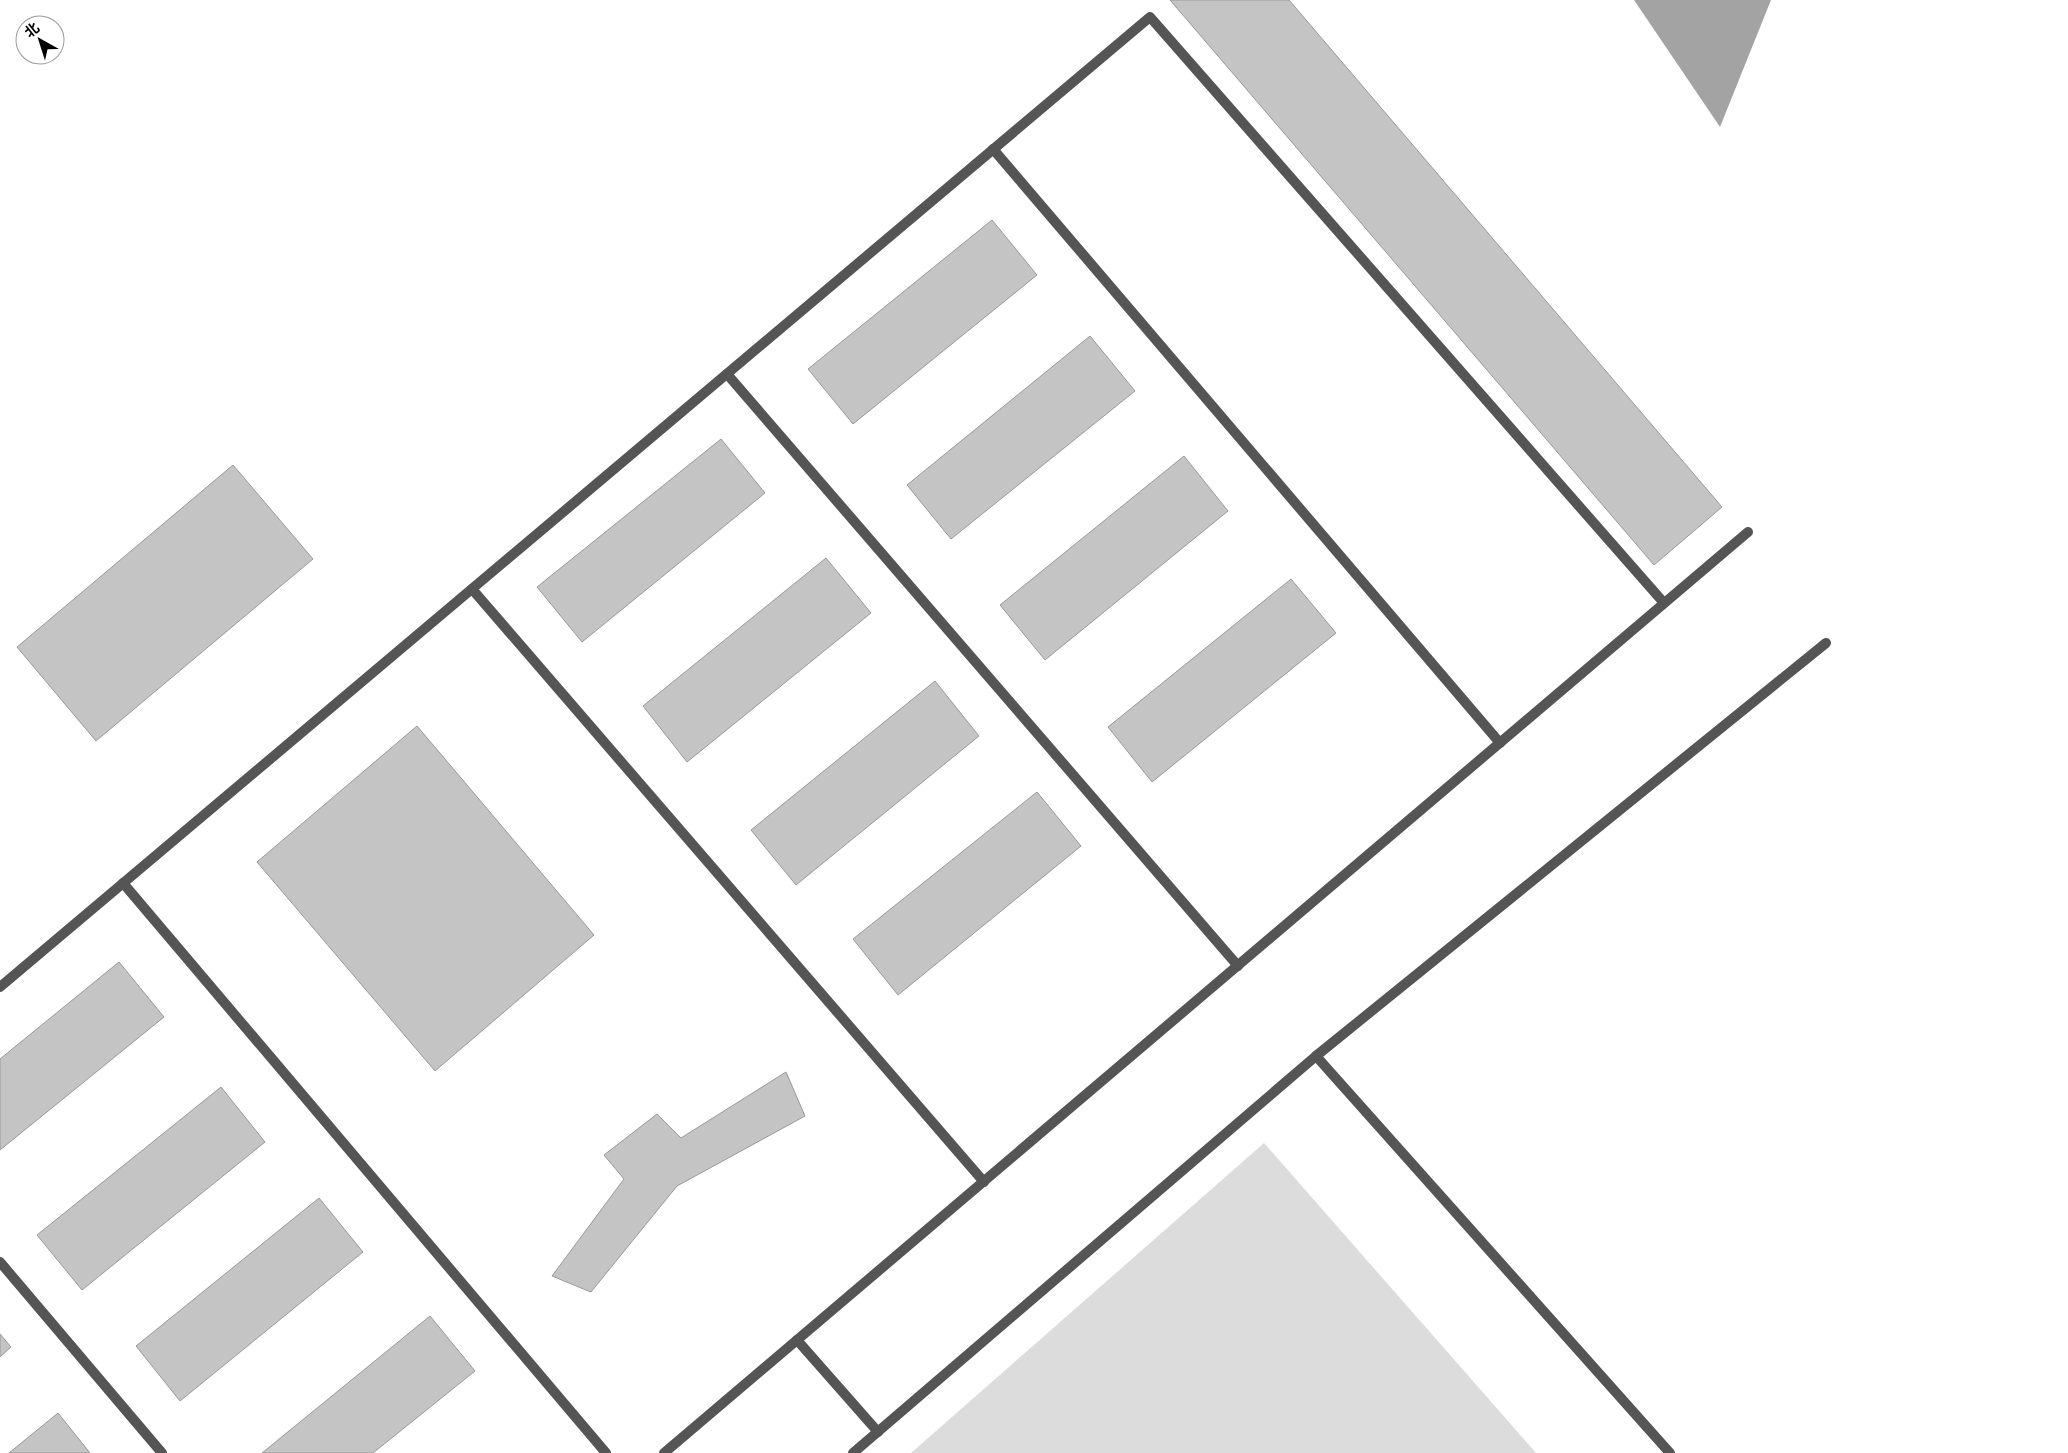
<svg xmlns="http://www.w3.org/2000/svg" width="2068" height="1453" font-family="Ubuntu,'Noto Sans SC',sans-serif">
	<rect width="100%" height="100%" fill="#fff"/>
	<polygon fill="#dcdcdc" points="1264,1143 1536,1453 911,1453"/>
	<polygon fill="#a3a3a3" points="1634,0 1771,0 1720,127"/>
	<g fill="#c4c4c4" stroke="#999">
		<polygon points="1170,0 1289,0 1722,507 1654,565"/>
		<polygon points="992,220 1037,275 853,424 808,369"/>
		<polygon points="1090,336 1135,391 951,539 907,485"/>
		<polygon points="721,439 765,493 582,642 537,587"/>
		<polygon points="1184,456 1228,511 1045,660 1000,605"/>
		<polygon points="233,465 313,559 96,741 17,647"/>
		<polygon points="826,558 871,613 687,762 643,706"/>
		<polygon points="1291,579 1336,633 1152,782 1108,727"/>
		<polygon points="935,681 979,736 796,885 751,830"/>
		<polygon points="417,726 594,935 435,1071 257,862"/>
		<polygon points="1037,792 1081,846 898,995 853,939"/>
		<polygon points="119,962 164,1017 0,1150 0,1059"/>
		<polygon points="786,1072 805,1116 677,1186 591,1292 552,1276 624,1179 604,1155 657,1114 681,1138"/>
		<polygon points="221,1087 265,1142 82,1290 37,1235"/>
		<polygon points="319,1198 363,1252 180,1401 136,1346"/>
		<polygon points="430,1316 475,1371 373,1453 262,1453"/>
		<polygon points="0,1334 11,1347 0,1357"/>
		<polygon points="58,1413 90,1453 9,1453"/>
	</g>
	<g fill="none" stroke-linecap="round" stroke-linejoin="round">
		<g stroke="#555" stroke-width="10">
			<polyline points="993,149 1500,743"/>
			<polyline points="727,374 1238,966"/>
			<polyline points="472,589 984,1182"/>
			<polyline points="123,883 606,1453"/>
			<polyline points="0,987 1150,17 1664,603"/>
			<polyline points="0,1262 162,1453"/>
			<polyline points="797,1340 878,1432"/>
			<polyline points="664,1453 1748,532"/>
		</g>
		<g stroke="#555" stroke-width="10">
			<polyline points="1316,1056 1670,1453"/>
			<polyline points="853,1453 1316,1056 1826,643"/>
		</g>
	</g>
	<g transform="translate(40 40) rotate(321)"><circle r="24" fill="#ffffff" stroke="#999999"/>
	<path d="M0-4L9 19L0 12L-9 19Z" fill="#000000"/>
	<text y="-8" font-size="14" font-weight="bold" text-anchor="middle" fill="#000000">北</text>
	</g>
</svg>
